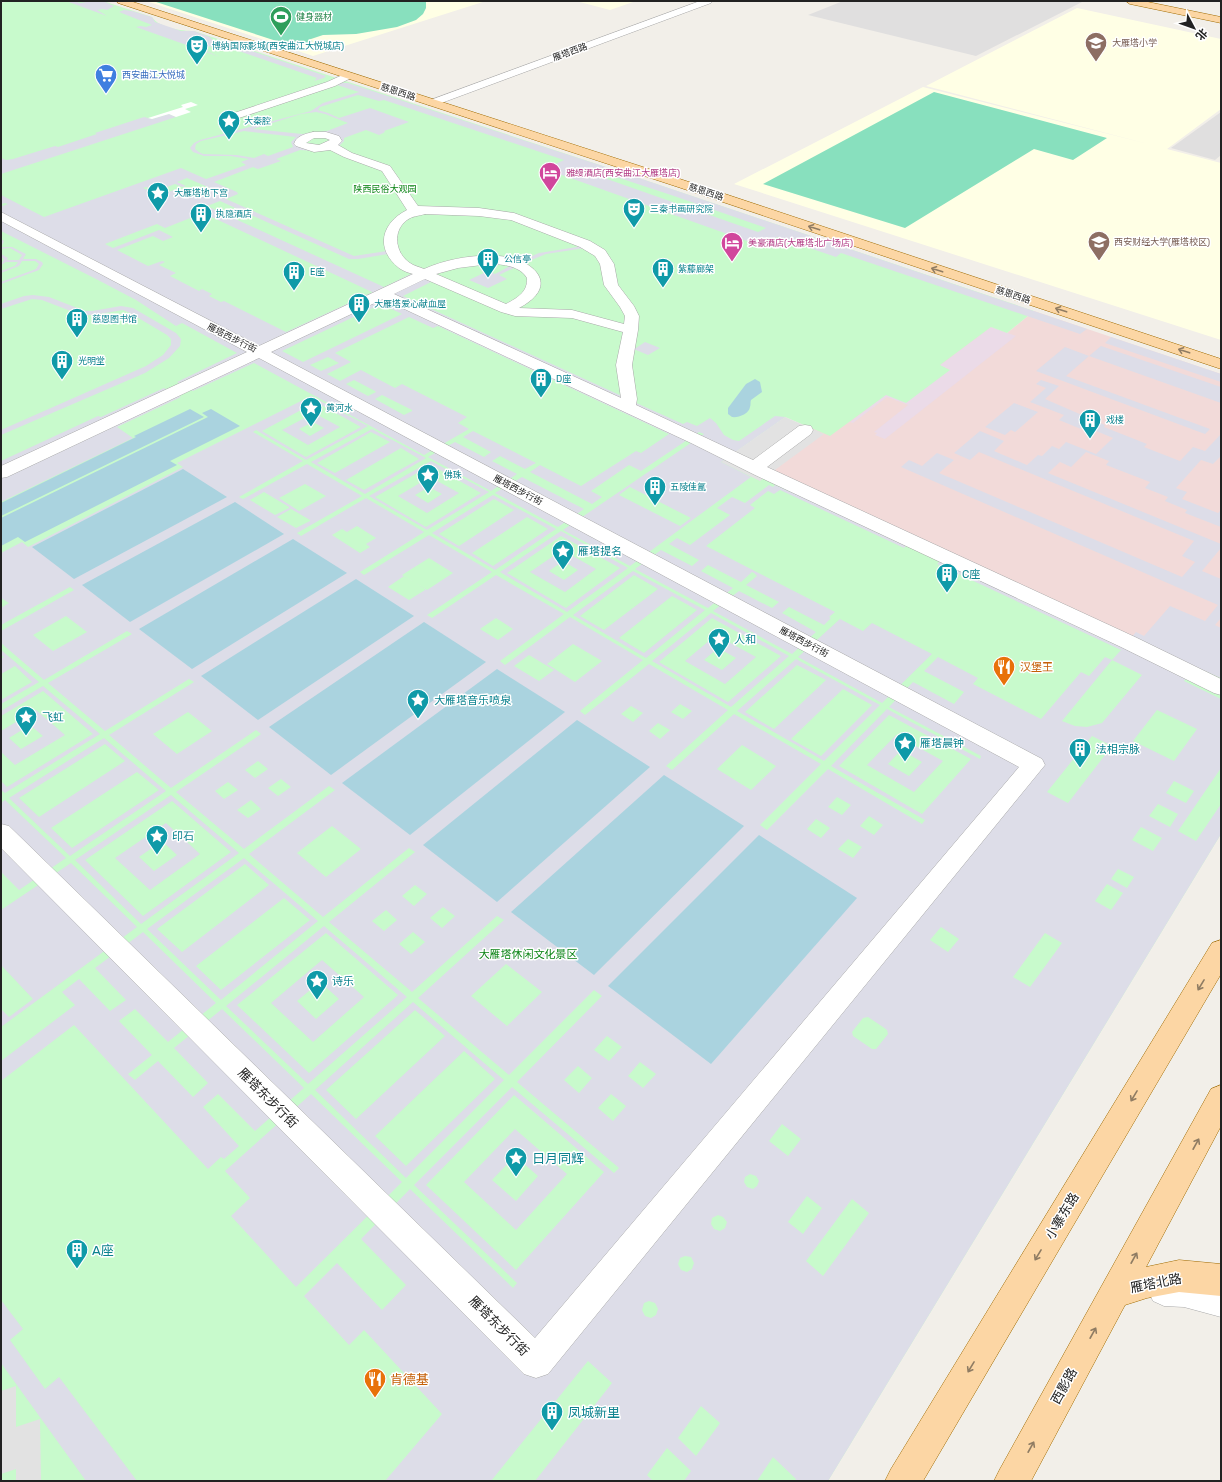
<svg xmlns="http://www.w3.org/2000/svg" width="1222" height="1482" font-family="Rubik,'Noto Sans SC',sans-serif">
	<rect width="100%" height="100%" fill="#f2efe9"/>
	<g fill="#e0dfdf">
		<polygon points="843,1 1084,1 976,56 808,15"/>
		<polygon points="1221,112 1221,155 1215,160 1171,148"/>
	</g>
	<polygon fill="#f2dad9" points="1034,311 1221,374 1221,678 721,462 886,394 991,327 1007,333"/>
	<polygon fill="#ebdbe8" points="991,327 1016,336 885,439 875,435 877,433 874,432 908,405 887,397 853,423 850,422 886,394 949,369 939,366"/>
	<g fill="#ffffe5">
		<polygon points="146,1 486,1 313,56"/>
		<polygon points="576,1 636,1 610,10"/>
		<polygon points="1077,8 1221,39 1221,109 1167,149 1221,163 1221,340 734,184 923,87 1152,145 926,86"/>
	</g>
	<path fill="#c8facc" d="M10,1H103L152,17C159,28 182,31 194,31L615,170L1034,311L1007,333L991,327L940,365L950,370L906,403L886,395L830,436L785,417L731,455L1221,678V834L828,1481H1V3Z"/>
	<g fill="#88e0be">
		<polygon points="153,1 426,1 426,8 423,14 416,20 397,27 356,34 323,35 308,40 313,41 295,47"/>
		<polygon points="934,92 1107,138 1073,160 1034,149 905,228 763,184"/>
	</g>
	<g fill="#e2e2e2">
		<polygon points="785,417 824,434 760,481 721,462"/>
		<polygon points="16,1386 16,1427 40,1419 41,1481 16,1481 16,1469 1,1474 1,1391"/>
	</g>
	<g fill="#dddde8" fill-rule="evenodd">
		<polygon points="66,1 74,1 80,3 86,2 85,1 103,1 114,6 107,10 103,9 97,10 107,16"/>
		<polygon points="124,10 132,11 152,17 155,22 181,31 194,31 210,37 219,48 195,44 204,50 220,57 136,27 141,26 146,27 152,25 119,12"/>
		<polygon points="228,44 231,44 326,76 324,78 314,81 317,78 230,48"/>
		<path d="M342,83H348L615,170L1087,329L1080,334L841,253L836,257L777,237L761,246L545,169L564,160L384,100L379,101L358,95L320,107L318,110L328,113L339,118L370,108L409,122L384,131L385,132L379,135L366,130L344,138V141L338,147L349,153L377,162L387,167L418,208L472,209L513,215L588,242L604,252L609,258L615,285L634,308L636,315L637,323L631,347L636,348L645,342L660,348L648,355L636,350H631L629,373L634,402L683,424L687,422L697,426L710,418L716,423L724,435L733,440L739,441L775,416L785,417L721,462L751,477L630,566L563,530L704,434L699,432L641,471L629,465L591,491L602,497L592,504L530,472L540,465L581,486L636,451L641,453L669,434L438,326L433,328L409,317L335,353L351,362L327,374L340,381L361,370L395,388L402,384L467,417L458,423L469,429L424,455L254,363L193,391L177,382L237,353L182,323L176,326L136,300L98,280L1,231V205L3,206L8,204L5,203L1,204V195L44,217L181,168L206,179L246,165L241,162L249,159L230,156H204L193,152L190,148L194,143L200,140L311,111L323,103L359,92L337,85ZM316,112L325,114L348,123L327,131L302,134L253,129L301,114ZM240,132L244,131L296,137L291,142L293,147L268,156L264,154L254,158L237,155L203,154L199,152L195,149L196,144L201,141ZM324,136L331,139L330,143L316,147L304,144L305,140L309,138ZM332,149L342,155L372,164L381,169L409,210L398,220L390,230L386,239L387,251L354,256L226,199L238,194L237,192L214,182L253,167L258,169L281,161L276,159L300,150L316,151ZM592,169L674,196L766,228L758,232L587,172ZM187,178L210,188L195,194L190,192L186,193L177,189L159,195L143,188L146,187L156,191L175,184L182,187L186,186L177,182ZM220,201L349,259H358L388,254L398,264L413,273L384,287L207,206ZM203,213L372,292H373L286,332L224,301L221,302L209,296L212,294L202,289L199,291L170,276L176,273L159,265L165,262L162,261L148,266L117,250L153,236L163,241L173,237L159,230L113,248L105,244L157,224L165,228ZM416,213H465L504,217L517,220L579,245L577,247L539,253L518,262L490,258L470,259L449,263L429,271H423L406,262L399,256L395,250L393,243L394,235L398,228L408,217ZM585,248L593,251L602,261L605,284L608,290L625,310L627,317V325L622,327L570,312H531L514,310L515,306L532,294L537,285V282L534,274L524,266V263L546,254ZM472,261H496L509,263L512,265L495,274L488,271L469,280L488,288L507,279L499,275L514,268H520L531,277L532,283L530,289L525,295L514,303L503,307L444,282L446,281L431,274L433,272L446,266ZM433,281L498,308L512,312L530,315H572L625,331L619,365L620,382L624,397L403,296ZM381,304L402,314L303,362L282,351ZM328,357L339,363L321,371L310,365ZM354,380L375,391L376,392L368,396L346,384ZM382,395L412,410V411L404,415L375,399ZM630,487L691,518L680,526L619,495Z"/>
		<polygon points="169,114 176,117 1,174 1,158 6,160 13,159 55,146 58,147 97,134 95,133 144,117 152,119"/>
		<polygon points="1,239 4,241 1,247 12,247 26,254 23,259 36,259 42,262 43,264 39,270 1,284 1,282 36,269 39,264 35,261 22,261 19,266 1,273 1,271 15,266 18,262 6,262 1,265 4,259 1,257 1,254 8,258 7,260 19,260 22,255 10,248 1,249"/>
		<polygon points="33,295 49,297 85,311 92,311 121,306 133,308 176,333 181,339 180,346 169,358 145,373 1,435 1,430 146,366 163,355 171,345 171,339 167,335 130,313 123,310 93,315 81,315 42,300 32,299 1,309 1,304 24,296"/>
		<polygon points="1111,337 1221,374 1221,382 1105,343"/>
		<polygon points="1101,346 1221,387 1221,403 1089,356 1066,376 1210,429 1205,434 1036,371 1065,347 1089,356"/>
		<path d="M1041,380L1059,386L1045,399L1105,425L1104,427L1147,444L1144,447L1180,461L1193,447L1205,451L1221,434V456L1213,464L1201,460L1176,488L1187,492L1182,499L1218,513L1221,510V527L1185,513L1187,510L1165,501L1168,497L1145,488L1150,482L1106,465L1109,461L1086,452L1071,467L1060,462L1048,473L1221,544V548L1202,571L1221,579V618L1215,625L1221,628V678L1196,667L1184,681L1221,699V768L1178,831L1196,841L1221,804V834L828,1481H795L796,1479L773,1457L757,1481H684L691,1471L667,1448L647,1475L653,1481H535L612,1383L588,1361L491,1481H385L442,1414L364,1330L349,1345L304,1296L337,1263L382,1310L406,1285L361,1239L410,1189L513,1288L517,1283L414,1185L512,1087L614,1173L619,1168L517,1082L602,996L594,990L509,1075L418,998L504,920L497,916L412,992L329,922L415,852L409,848L323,917L249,854L335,790L329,786L244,849L176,792L261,734L256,730L171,788L109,735L194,682L189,679L105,731L48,683L132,634L127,631L44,680L1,643V631L74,590L70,587L1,625V608L9,603L1,598V553L22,542L28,547L183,467L177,463L311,396L368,426L306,460L256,430L253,432L303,461L239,497L243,499L307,464L362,496L297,533L301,536L366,498L424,532L360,572L364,575L429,535L492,572L427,615L432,618L496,575L564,614L500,661L505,665L570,617L643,660L580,711L585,715L649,664L728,710L666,766L672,770L734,714L821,764L760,825L767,830L828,769L922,824L925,820L831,766L887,709L980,759L981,756L889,707L913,682L954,704L964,692L924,671L938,657L978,678L973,684L1041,719L1081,672L1089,676L1105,657L1112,660L1121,650L937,564L941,560L908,544L904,548L780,490L774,494L768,491L750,505L755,508L706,546L835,612L829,617L831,618L824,625L789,607L782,613L816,632L792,654L713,611L739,591L772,608L779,602L746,585L757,576L754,573L752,572L741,582L708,565L701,571L733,588L708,608L635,569L661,550L692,566L699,560L669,544L677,538L690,545L730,515L717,508L732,497L745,503L769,485L773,487L775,485L876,529L1125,645L1136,632L1144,636L1170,606L1205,621L1218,605L901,467L909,460L922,466L937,453L954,460L939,473L1182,577L1195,562L1182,556L1194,541L979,452L970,460L954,453L980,431L1004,441L994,451L1027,465L1038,455L1042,456L1052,446L1059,449L1066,442L1096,454L1113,438L1084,426L1081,429L1059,420L1064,415L1030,402L1046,388L1036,384ZM316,402L361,427L306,457L262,431ZM305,484L326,496L299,511L279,498ZM264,492L289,507V508L275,515L250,500ZM291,509L310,520V521L296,528L277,517ZM357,526L376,538L366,544L370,547L360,553L332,535L342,529L347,532ZM429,558L453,573L427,590L402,575ZM404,576L425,589V590L409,600L388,587ZM66,616L87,632L53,651L33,635ZM496,618L513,629L498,640L480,629ZM573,644L602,661L575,682L547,664ZM529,655L554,670L539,681L514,666ZM1112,660L1142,675L1102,723L1087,727L1075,726L1062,721ZM680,704L692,711L683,719L671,712ZM631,706L643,713L633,722L621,714ZM1157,710L1197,729L1174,761L1133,741ZM188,712L212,731L177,754L153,734ZM889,715L971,759L922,814L839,766ZM658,723L670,730L660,739L649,731ZM1092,736L1112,746L1068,803L1047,792ZM742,745L776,766L751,790L717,769ZM258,761L268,769L255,778L245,770ZM281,779L291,787L278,796L268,788ZM1174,781L1194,791L1186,803L1166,793ZM228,782L238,790L224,799L215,791ZM837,797L851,805L842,815L828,807ZM251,800L261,809L248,818L237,810ZM1158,804L1178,814L1170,827L1149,816ZM869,816L883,825L874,835L860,826ZM816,819L830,828L821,838L807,829ZM332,826L361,849L326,877L297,853ZM1141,827L1162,838L1153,851L1132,840ZM848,839L862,847L853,858L838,849ZM1118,869L1134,877L1127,888L1111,879ZM1107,884L1123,893L1111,910L1095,901ZM415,885L427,894L414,906L402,896ZM443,907L455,916L442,928L430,918ZM386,910L397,920L384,931L372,921ZM941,927L959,939L948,952L930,940ZM413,932L425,942L411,954L399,944ZM1045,933L1062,943L1030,987L1013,977ZM506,964L542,992L507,1026L471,996ZM868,1017L883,1027L887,1030L888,1034L876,1049H872L853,1036L852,1032L863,1018ZM607,1036L622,1047L609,1061L594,1050ZM640,1062L656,1074L643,1088L628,1076ZM578,1066L592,1078L579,1093L564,1080ZM611,1094L626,1106L613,1121L598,1108ZM514,1095L604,1172L516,1270L426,1185ZM782,1124L801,1139L788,1156L769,1141ZM750,1174L756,1176L759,1181L757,1186L753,1189L747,1187L744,1182L745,1177ZM807,1196L822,1208L803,1234L788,1222ZM852,1199L869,1213L823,1276L806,1261ZM718,1215L723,1217L727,1222L725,1228L720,1231L714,1229L711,1224L712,1218ZM685,1256L691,1257L694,1263L692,1269L687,1272L681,1270L678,1264L680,1258ZM649,1301L655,1303L658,1309L656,1315L651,1318L645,1316L642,1310L644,1303ZM701,1406L720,1423L696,1456L678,1438Z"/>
		<polygon points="164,388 181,397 117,427 133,438 1,502 1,461 98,416 101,417"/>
		<polygon points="1014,403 1038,412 1015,432 1011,430 1005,435 985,427"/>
		<path d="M314,413L340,427L308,445L282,430ZM313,422L324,428L310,436L299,429Z"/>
		<path d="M372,429L426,458L365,494L311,462ZM371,432L390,442L335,473L317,463ZM401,448L419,459L364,490L346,480Z"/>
		<polygon points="473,431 536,463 525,469 500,456 492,461 517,474 491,491 428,457 455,442 484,457 491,452 463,437"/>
		<path d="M431,461L489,492L427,530L369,496ZM431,465L481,493L426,527L375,497Z"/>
		<path d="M430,477L459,493L427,513L398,496ZM429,487L442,494L428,503L415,495Z"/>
		<polygon points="522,477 584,509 558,527 495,493"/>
		<path d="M493,495L556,529L495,570L432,533ZM494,499L514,510L459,546L439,534ZM527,517L548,529L493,566L472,553Z"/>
		<path d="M561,531L628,568L567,612L500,572ZM561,536L620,568L566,608L507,573Z"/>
		<path d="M562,550L596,569L565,592L530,572ZM563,561L578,570L564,580L549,571Z"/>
		<path d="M633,571L705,610L646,658L573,615ZM634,575L658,589L604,630L580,616ZM672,596L697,610L644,653L619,638Z"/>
		<path d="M711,613L789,656L731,707L652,661ZM712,618L781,656L728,702L659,662Z"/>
		<polygon points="840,619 863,631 872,623 932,654 882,703 798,657"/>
		<path d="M716,635L756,657L725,684L685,661ZM718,648L736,658L722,670L704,660Z"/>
		<polygon points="1,650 39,682 1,704 1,700 32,682 15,666 1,674 1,659 4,657 1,655"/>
		<path d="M796,659L880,705L824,761L737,711ZM797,665L826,680L774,729L745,712ZM843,689L872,705L821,756L791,739Z"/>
		<polygon points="43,686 100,734 5,793 1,790 1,781 7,787 93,734 43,691 1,716 1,711"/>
		<path d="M36,710L65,735L15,765L1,752V731ZM30,725L43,736L21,749L9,738Z"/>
		<path d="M896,735L943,761L914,792L867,765ZM901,750L922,762L909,776L888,764Z"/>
		<path d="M104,738L166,791L70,856L9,798ZM105,744L125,761L39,817L19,798ZM137,772L159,790L72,848L51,828Z"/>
		<path d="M171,795L239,853L141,924L75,860ZM172,801L231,852L143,916L85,860Z"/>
		<polygon points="5,800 66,858 19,890 1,872 1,803"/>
		<path d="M166,823L200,854L150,890L115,858ZM162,841L177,855L154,871L139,857Z"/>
		<path d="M244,858L318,921L221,1000L147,929ZM245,864L269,885L182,952L157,929ZM284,898L310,920L221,990L196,966Z"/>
		<polygon points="71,863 137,927 1,1027 1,1009 9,1017 33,999 1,965 1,910"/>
		<path d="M324,926L407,997L308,1084L226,1006ZM326,933L398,995L309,1073L237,1005Z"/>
		<polygon points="143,932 216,1003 168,1042 135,1009 119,1021 152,1055 128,1074 130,1076 135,1080 158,1061 193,1097 208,1083 174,1048 222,1009 304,1088 255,1131 218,1094 203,1107 239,1146 224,1159 221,1157 208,1169 74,1025 1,1081 1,1061 75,1005 62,992 79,979 110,1011 126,1000 95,968"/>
		<path d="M322,960L364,997L313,1042L271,1003ZM320,982L339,999L316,1019L297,1001Z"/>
		<path d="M413,1002L504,1080L406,1178L315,1090ZM415,1010L445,1036L356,1119L326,1090ZM464,1051L495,1079L406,1166L375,1136Z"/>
		<polygon points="311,1094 402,1182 296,1287 231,1216 250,1198 225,1171"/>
		<path d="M515,1129L567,1174L516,1230L464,1182ZM515,1156L538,1176L516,1201L492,1180Z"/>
		<polygon points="1,1300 23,1329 10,1340 45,1389 59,1377 137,1481 86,1481 1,1363"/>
	</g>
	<g fill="#aad3df">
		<path d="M755,379L760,382L762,392L751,400C750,402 751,405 750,407C749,414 738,418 732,417L728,414V408L746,384Z"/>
		<polygon points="190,409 204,417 1,516 1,503 136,437 134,436"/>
		<polygon points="211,409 240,426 170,461 177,465 25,542 18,537 1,546 1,518 208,417 202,413"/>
		<polygon points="183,469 227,497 74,579 32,547"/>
		<polygon points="235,502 284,534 130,622 82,585"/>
		<polygon points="293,539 347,573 192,669 139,629"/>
		<polygon points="356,579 414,616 258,720 201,676"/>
		<polygon points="424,622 486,662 331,775 269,727"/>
		<polygon points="497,669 565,712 410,835 342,783"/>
		<polygon points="577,720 650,767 497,902 423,845"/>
		<polygon points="664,775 744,826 594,975 511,912"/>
		<polygon points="759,835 857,898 711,1064 608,986"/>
	</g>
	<polygon fill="#fff" points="191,102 198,105 185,109 191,112 176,117 169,114 152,119 148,118 183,107 181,105"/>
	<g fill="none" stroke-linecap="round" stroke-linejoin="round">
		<g stroke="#a9a9a9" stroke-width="1">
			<g id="minor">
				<polygon points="700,1 712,1 711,3 436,105 428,105 427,103 428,101"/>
				<polygon points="347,73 351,74 352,76 351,78 335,86 239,118 235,119 229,116 231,114 327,82"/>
				<path d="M313,132H326L339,136L342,141L338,145L352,153L390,166L418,206L479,208L514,213L590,241L605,250L614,264L618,285L634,306L639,316L638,330L632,365L637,399L636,405L753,460L799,426L805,425L811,426L813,430L811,434L767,467L1135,637L1221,679V695L1214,693L1121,647L755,475L691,443L383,299L271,352L1042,759L1045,765L548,1374L536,1378L524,1374L1,848V824L9,826L535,1338L1019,767L259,358L7,477L1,478V466L247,352L1,221V212L259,346L413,274C409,273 403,271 399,268C375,249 381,223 407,210L382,171L344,157L330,150L314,152L296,146L294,144C296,136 305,134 313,132ZM314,138H325L330,140L319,145L306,143ZM425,214L479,216L511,220L580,247L595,256L600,264L604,285L620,307L625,316L624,324L572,310L519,308C561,286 535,259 499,256C476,254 446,259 424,269C420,267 414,266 410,263C395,253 392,231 407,220C412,216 419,216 425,214ZM490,264C503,264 520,266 527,278C528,292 517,298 506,304L436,274L458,268ZM425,279L501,312L515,316L572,318L623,332L616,365L621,398L394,294Z"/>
				<polygon points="1164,1274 1184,1275 1221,1285 1221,1317 1184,1307 1164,1306 1153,1301 1148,1290 1153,1279"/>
			</g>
		</g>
		<g stroke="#a06b00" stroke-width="1">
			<g id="major">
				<polygon points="117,1 130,1 686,181 1221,359 1221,369 678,187 118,3"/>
				<polygon points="1126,1 1143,1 1221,17 1221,23 1130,4"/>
				<polygon points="1221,940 1221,974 923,1481 885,1481 891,1469 1212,943"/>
				<polygon points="1221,1085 1221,1126 1146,1267 1179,1260 1221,1264 1221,1296 1179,1292 1147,1298 1125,1305 1031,1481 994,1481 1000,1469 1211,1089"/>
			</g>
		</g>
		<use href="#minor" fill="#fff" fill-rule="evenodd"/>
		<use href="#major" fill="#fcd6a4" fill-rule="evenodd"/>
	</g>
	<defs><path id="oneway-shaft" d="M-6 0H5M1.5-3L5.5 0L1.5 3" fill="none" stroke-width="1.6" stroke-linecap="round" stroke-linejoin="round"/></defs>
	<g stroke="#8f7c63">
		<use href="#oneway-shaft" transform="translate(814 228) rotate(-162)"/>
		<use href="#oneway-shaft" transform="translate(937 270) rotate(-162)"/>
		<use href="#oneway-shaft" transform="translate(1061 310) rotate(-162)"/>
		<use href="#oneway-shaft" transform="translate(1184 351) rotate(-162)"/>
		<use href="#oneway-shaft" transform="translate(1201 985) rotate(121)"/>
		<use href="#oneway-shaft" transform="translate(1134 1096) rotate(121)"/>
		<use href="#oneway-shaft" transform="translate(1196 1144) rotate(-61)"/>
		<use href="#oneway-shaft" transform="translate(1038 1255) rotate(121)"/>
		<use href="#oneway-shaft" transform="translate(1134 1258) rotate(-61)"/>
		<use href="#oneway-shaft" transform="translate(1093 1333) rotate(-61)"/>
		<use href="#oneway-shaft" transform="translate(971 1367) rotate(121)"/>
		<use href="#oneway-shaft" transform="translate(1031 1447) rotate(-61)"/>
	</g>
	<defs>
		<g id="stadium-pin" transform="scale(1.15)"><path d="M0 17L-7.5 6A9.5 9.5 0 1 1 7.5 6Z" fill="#2e9e5b" stroke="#fff"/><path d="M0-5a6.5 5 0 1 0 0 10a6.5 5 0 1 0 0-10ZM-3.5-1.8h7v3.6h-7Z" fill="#fff"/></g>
		<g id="school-pin" transform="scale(1.15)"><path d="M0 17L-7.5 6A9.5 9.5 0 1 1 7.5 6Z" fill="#8d6e63" stroke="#fff"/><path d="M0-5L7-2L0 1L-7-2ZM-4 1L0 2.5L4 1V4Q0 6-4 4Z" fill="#fff"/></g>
		<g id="theatre-pin" transform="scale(1.15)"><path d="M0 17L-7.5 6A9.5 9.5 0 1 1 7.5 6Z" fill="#0f9aa8" stroke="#fff"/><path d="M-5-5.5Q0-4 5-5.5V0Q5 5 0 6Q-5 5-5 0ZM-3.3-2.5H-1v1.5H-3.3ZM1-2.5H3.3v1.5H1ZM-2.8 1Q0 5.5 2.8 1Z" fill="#fff"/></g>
		<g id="supermarket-pin" transform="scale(1.15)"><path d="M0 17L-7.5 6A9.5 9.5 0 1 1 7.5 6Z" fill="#3f7fe0" stroke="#fff"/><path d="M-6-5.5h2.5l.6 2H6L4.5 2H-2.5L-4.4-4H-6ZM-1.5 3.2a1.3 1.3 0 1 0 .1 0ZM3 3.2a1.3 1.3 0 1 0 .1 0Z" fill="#fff"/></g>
		<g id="sight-pin" transform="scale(1.15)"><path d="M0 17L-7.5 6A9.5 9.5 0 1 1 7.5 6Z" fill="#0f9aa8" stroke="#fff"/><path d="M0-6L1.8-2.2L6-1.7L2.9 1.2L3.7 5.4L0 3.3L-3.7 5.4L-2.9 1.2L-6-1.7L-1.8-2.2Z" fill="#fff"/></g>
		<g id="hotel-pin" transform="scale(1.15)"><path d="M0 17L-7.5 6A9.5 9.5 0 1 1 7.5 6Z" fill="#d1479c" stroke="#fff"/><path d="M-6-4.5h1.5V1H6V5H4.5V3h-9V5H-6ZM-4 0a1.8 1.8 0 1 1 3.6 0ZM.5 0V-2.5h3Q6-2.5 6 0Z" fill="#fff"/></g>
		<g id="building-pin" transform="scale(1.15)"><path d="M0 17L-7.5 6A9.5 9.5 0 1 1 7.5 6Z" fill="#0f9aa8" stroke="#fff"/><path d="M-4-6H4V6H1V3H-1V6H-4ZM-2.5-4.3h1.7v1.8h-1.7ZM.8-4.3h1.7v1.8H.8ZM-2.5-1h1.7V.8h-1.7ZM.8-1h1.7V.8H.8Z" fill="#fff"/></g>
		<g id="university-pin" transform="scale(1.15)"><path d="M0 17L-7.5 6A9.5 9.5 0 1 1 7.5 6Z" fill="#8d6e63" stroke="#fff"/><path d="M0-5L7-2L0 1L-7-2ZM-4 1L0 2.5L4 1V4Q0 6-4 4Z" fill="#fff"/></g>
		<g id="restaurant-pin" transform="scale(1.15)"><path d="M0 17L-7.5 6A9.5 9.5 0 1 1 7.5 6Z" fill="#e8710a" stroke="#fff"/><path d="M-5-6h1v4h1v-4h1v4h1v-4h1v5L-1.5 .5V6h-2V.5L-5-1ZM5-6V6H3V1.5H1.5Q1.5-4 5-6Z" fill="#fff"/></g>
	</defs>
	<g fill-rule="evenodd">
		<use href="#stadium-pin" x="281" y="17"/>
		<use href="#school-pin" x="1096" y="43"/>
		<use href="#theatre-pin" x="197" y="46"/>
		<use href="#supermarket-pin" x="106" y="75"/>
		<use href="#sight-pin" x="229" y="121"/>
		<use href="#hotel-pin" x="550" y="173"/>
		<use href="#sight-pin" x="158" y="193"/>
		<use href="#theatre-pin" x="634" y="209"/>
		<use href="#building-pin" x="201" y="214"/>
		<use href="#university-pin" x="1099" y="242"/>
		<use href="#hotel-pin" x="732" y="243"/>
		<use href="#building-pin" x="488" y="259"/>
		<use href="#building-pin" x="663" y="269"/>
		<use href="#building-pin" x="294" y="272"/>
		<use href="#building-pin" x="359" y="304"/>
		<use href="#building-pin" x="77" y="319"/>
		<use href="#building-pin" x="62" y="361"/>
		<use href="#building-pin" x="541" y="379"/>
		<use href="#sight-pin" x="311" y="408"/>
		<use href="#building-pin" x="1090" y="420"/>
		<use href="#sight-pin" x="428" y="475"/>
		<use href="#building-pin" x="655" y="487"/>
		<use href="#sight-pin" x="563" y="551"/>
		<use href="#building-pin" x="947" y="574"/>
		<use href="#sight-pin" x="719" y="639"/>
		<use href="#restaurant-pin" x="1004" y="667"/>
		<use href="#sight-pin" x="418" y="700"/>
		<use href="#sight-pin" x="26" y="717"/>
		<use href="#sight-pin" x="905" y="743"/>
		<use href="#building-pin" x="1080" y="749"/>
		<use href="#sight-pin" x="157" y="836"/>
		<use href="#sight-pin" x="317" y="981"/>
		<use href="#sight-pin" x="516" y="1158"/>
		<use href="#building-pin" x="77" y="1250"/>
		<use href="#restaurant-pin" x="375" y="1379"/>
		<use href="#building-pin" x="552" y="1412"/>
	</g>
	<g text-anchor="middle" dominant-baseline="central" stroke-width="3" stroke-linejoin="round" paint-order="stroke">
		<g font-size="9" fill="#27864d" stroke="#fff" text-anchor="start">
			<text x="296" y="17">健身器材</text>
		</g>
		<g font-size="9" fill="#785e54" stroke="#fff" text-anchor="start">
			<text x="1112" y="43">大雁塔小学</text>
			<text x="1114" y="242">西安财经大学(雁塔校区)</text>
		</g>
		<g font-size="9" fill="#0d838f" stroke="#fff" text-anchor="start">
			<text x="212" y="46">博纳国际影城(西安曲江大悦城店)</text>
			<text x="244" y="121">大秦腔</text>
			<text x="174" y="193">大雁塔地下宫</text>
			<text x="650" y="209">三秦书画研究院</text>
			<text x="216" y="214">执隐酒店</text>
			<text x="504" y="259">公信亭</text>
			<text x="678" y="269">紫藤廊架</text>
			<text x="310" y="272">E座</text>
			<text x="374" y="304">大雁塔爱心献血屋</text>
			<text x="92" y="319">慈恩图书馆</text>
			<text x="78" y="361">光明堂</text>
			<text x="556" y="379">D座</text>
			<text x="326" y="408">黄河水</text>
			<text x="1106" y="420">戏楼</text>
			<text x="444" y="475">佛珠</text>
			<text x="670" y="487">五陵佳氲</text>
		</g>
		<g font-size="9" fill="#222" stroke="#fff">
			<text transform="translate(570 52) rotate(-20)">雁塔西路</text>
			<text transform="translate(398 92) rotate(18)">慈恩西路</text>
			<text transform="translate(706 192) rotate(18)">慈恩西路</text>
			<text transform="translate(1013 295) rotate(18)">慈恩西路</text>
			<text transform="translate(232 338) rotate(26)">雁塔西步行街</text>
			<text transform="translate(518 490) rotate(28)">雁塔西步行街</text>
			<text transform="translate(804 642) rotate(28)">雁塔西步行街</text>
		</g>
		<g font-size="9" fill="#366cbe" stroke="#fff" text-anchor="start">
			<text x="122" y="75">西安曲江大悦城</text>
		</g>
		<g font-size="9" fill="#b23c85" stroke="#fff" text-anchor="start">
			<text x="566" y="173">雅缦酒店(西安曲江大雁塔店)</text>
			<text x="748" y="243">美豪酒店(大雁塔北广场店)</text>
		</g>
		<g font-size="9" fill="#0c8416" stroke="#fff">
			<text x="385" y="189">陕西民俗大观园</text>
		</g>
		<g font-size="11" fill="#0d838f" stroke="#fff" text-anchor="start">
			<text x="578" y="551">雁塔提名</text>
			<text x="962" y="574">C座</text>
			<text x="734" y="639">人和</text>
			<text x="434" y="700">大雁塔音乐喷泉</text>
			<text x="42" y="717">飞虹</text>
			<text x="920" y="743">雁塔晨钟</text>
			<text x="1096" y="749">法相宗脉</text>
			<text x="172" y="836">印石</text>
			<text x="332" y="981">诗乐</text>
		</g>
		<g font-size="11" fill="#c56008" stroke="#fff" text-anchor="start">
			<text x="1020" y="667">汉堡王</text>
		</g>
		<g font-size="11" fill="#0c8416" stroke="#fff">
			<text x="528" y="954">大雁塔休闲文化景区</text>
		</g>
		<g font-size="13" fill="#222" stroke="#fff">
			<text transform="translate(268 1098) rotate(45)">雁塔东步行街</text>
			<text transform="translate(1062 1216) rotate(-59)">小寨东路</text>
			<text transform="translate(1156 1283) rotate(-11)">雁塔北路</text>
			<text transform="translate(499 1326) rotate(45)">雁塔东步行街</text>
			<text transform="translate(1064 1386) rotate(-61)">西影路</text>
		</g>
		<g font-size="13" fill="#0d838f" stroke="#fff" text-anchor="start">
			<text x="532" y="1158">日月同辉</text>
			<text x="92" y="1250">A座</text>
			<text x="568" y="1412">凤城新里</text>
		</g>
		<g font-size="13" fill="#c56008" stroke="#fff" text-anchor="start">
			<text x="390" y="1379">肯德基</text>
		</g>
	</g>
	<rect width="1222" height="1482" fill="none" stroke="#222222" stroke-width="4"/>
	<g transform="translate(1194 28) rotate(131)" stroke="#ffffff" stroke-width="3" paint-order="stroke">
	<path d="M0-3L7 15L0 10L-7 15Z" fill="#222222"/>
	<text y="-6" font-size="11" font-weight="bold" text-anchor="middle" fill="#222222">北</text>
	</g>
</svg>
